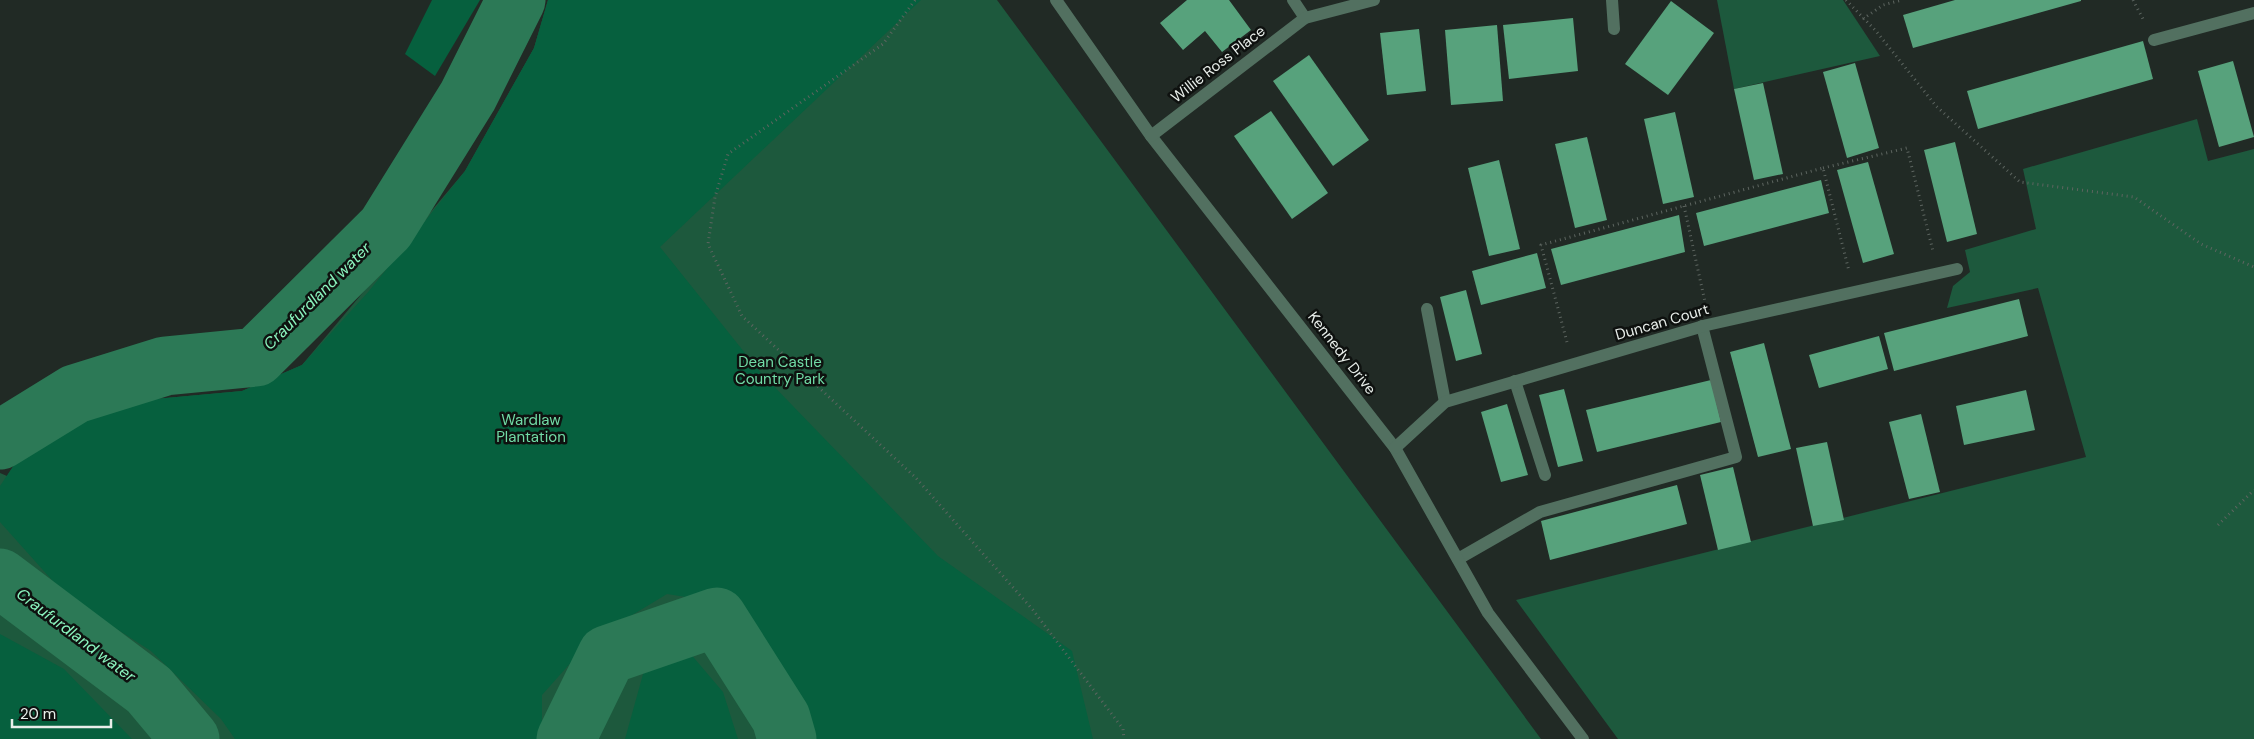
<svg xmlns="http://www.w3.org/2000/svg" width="2254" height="739" font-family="'DM Sans',sans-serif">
	<rect width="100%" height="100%" fill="#212a25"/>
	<g fill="#1d593d">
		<polygon points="548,0 997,0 1541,739 0,739 0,473 7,476 28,444 122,402 242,391 302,365 465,171 534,48"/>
		<polygon points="1717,0 1843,0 1880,56 1734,89"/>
		<polygon points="2197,119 2208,161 2254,149 2254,739 1618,739 1516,600 2086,457 2038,288 1947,308 1953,286 1970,272 1965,250 2036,229 2023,169"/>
	</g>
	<g fill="#06603e">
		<polygon points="432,0 480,0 435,76 405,54"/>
		<polygon points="548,0 921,0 660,247 761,373 938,556 1072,651 1093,739 815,739 780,665 737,605 667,594 591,640 542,695 542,739 235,739 221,719 151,651 68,598 0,522 0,486 28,444 122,402 242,391 302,365 369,291 465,171 534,48"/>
		<polygon points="0,634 64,669 132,739 0,739"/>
		<polygon points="689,652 723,692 738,739 625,739 645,667"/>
	</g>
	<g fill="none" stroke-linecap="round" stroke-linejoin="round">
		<g stroke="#2c7956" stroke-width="59">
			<polyline points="0,440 75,394 165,366 256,357 386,228 468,96 516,0"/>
			<polyline points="0,578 149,690 190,739"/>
			<polyline points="566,739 607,655 717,617 781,718 787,739"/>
		</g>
	</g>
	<g fill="#57a27c">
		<polygon points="1187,0 1229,0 1251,30 1222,52 1205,31 1183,50 1160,23"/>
		<polygon points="1955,0 2081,0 2081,1 1913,48 1903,15"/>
		<polygon points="1671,1 1714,33 1668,95 1625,64"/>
		<polygon points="1573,18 1578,71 1509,79 1503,25"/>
		<polygon points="1497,25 1503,101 1451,105 1445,30"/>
		<polygon points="1419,29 1426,91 1387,95 1380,33"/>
		<polygon points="2143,41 2153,79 1978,129 1967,91"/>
		<polygon points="1309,55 1369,140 1333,166 1273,81"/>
		<polygon points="2233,61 2254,137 2219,147 2198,71"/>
		<polygon points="1855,63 1879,148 1847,158 1823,72"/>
		<polygon points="1763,83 1783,174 1754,180 1734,89"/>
		<polygon points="1271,111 1328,193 1292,219 1234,136"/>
		<polygon points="1675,112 1694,197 1663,204 1644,119"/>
		<polygon points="1587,137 1607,220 1575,228 1555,144"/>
		<polygon points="1955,142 1977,234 1947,242 1924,150"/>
		<polygon points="1499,160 1520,249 1489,256 1468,168"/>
		<polygon points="1868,162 1894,254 1863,263 1837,170"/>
		<polygon points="1821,180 1829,213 1704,246 1696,213"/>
		<polygon points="1679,215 1685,252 1561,285 1551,249"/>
		<polygon points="1537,253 1546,288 1481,305 1472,271"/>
		<polygon points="1466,290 1482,354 1456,361 1440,297"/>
		<polygon points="2019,299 2028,336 1894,371 1884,333"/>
		<polygon points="1879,336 1888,369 1819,388 1809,355"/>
		<polygon points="1764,343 1791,449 1758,457 1730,352"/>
		<polygon points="1711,380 1721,422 1597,452 1586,410"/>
		<polygon points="1564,389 1583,461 1558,467 1539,395"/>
		<polygon points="2026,390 2035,430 1964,445 1956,406"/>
		<polygon points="1507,404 1528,475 1501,482 1481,412"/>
		<polygon points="1921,414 1940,492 1909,499 1889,422"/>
		<polygon points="1827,442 1844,520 1813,526 1796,448"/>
		<polygon points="1733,467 1751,542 1718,550 1700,475"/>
		<polygon points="1677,485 1687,524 1550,560 1541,521"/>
	</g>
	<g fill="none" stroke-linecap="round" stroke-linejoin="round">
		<g stroke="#5d6560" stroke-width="3" stroke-dasharray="1 4" stroke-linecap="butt">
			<polyline points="915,0 883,44 728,154 715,197 708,244 742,316 915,477 1033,610 1123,729 1124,739"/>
			<polyline points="1846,0 1876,31 1936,106 2020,182 2134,197 2201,244 2254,267"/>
			<polyline points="2133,0 2143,19"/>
			<polyline points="1863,19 1883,5 1902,0"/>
			<polyline points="1823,168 1907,148 1933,251"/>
			<polyline points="1684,206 1705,302"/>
			<polyline points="1567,342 1541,245 1823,168 1849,271"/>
			<polyline points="2218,525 2254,490"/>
		</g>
		<g stroke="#527060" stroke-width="12">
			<polyline points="1427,309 1445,402"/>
			<polyline points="1515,381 1545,475"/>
			<polyline points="1458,559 1540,512 1736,457 1702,326"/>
		</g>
		<g stroke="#527060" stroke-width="12">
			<polyline points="1056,0 1151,136 1395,448 1488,613 1583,739"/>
			<polyline points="1293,0 1305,18"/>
			<polyline points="1612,0 1614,29"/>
			<polyline points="2154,40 2254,13"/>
			<polyline points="1151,136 1305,18 1374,0"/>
			<polyline points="1395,448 1445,402 1707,325 1957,269"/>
		</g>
	</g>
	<g text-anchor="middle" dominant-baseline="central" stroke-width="5" stroke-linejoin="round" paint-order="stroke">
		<g font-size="15" fill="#e8eeea" stroke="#0e110f">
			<text transform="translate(1218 64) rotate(-38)">Willie Ross Place</text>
			<text transform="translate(1662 322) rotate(-16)">Duncan Court</text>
			<text transform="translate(1342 353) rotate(52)">Kennedy Drive</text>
		</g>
		<g font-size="15" fill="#71dba6" stroke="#0e110f">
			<text x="780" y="362">Dean Castle<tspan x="780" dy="17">Country Park</tspan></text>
			<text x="531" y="420">Wardlaw<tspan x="531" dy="17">Plantation</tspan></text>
		</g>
		<g font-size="16" font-style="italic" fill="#8bf5bf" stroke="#0e110f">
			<text transform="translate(317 296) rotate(-45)">Craufurdland water</text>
			<text transform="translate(76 635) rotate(37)">Craufurdland water</text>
		</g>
	</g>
	<path d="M12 719v8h99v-8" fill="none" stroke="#e8eeea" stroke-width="2.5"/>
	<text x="20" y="719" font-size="15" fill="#e8eeea" stroke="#0e110f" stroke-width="4" paint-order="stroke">20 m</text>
</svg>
